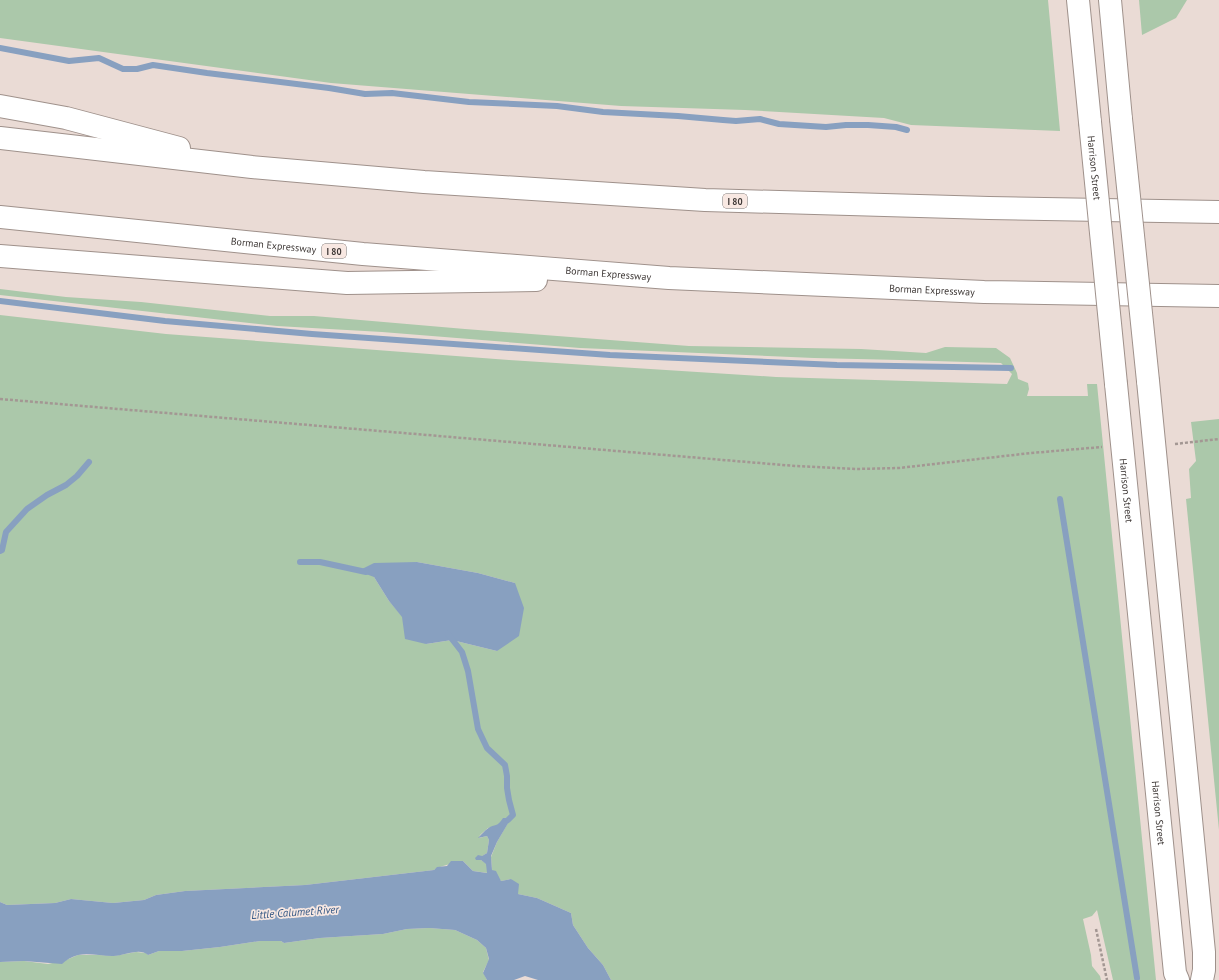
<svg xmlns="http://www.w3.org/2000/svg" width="1219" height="980" font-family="'PT Sans',sans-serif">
	<rect width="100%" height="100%" fill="#eadbd5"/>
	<g fill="#abc8aa" fill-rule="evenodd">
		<polygon points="0,0 1048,0 1060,131 911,125 884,118 745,110 621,106 331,83 0,38"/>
		<polygon points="1139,0 1187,0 1176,18 1142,35"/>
		<path d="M0,289L66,297L141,302L270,316H314L465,329L689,346L861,349L926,353L945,347L996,348L1010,358L1017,373L1018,379L1028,383L1029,389L1027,396H1088L1087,384H1097L1156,980H1113L1097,910L1092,916L1083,919L1091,955L1092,966L1100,976L1101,980H611L603,965L588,948L573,925L571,913L537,898L518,894L511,879L501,881L492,870L491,857L497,842L512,816L507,818L497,826L488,828L480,835L479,838L487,836L489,840L487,853L476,860H481L487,864L488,873L473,871L463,861C456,863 438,866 434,870L305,885L185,891L156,895L144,900L113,903L71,899L55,903L7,905L0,902V315L166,334L509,360L776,377L1007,384L1012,374L1001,363L900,360L814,358L580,348L382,332L277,326L0,295ZM417,562L478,573L515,583L497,651L452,640L426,644L389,601L374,577Z"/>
		<polygon points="1219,419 1219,830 1186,499 1191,498 1189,469 1196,461 1191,422"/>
		<polygon points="429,928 455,930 477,940 486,948 489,960 483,972 487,980 0,980 0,962 24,961 48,964 66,960 78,955 99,955 114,956 136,952 146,953 148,955 159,951 182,951 220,947 260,941 281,941 284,943 320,938 383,934 407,929"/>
	</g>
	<g fill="#88a0c0">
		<polygon points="417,562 478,573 515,583 524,608 519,636 497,651 452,640 426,644 405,639 402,617 389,601 374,577 358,571 374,563"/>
		<path d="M513,815L497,842L491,856L492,870L496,871L501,881L511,879L519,884L518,894L537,898L571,913L573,925L588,948L603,965L611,980H538L525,976L514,980H487L483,973L489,959L486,948L477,940L455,930L429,928L407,929L383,934L320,938L284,943L281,941H260L220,947L182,951H159L148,955C139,947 123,957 112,956C101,956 89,953 78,955C71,957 66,960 62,964L24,961L0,962V902L7,905L55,903L71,899L113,903L144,900L156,895L185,891L305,885L434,870L437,867L447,866L451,861H463L473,871L487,873L486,864L481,860H476L475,858L478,855L482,856L487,853L489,840L487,836L478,838C481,835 486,829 490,827C497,824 498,826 503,818H507Z"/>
	</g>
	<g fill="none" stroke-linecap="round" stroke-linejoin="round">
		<g stroke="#88a0c0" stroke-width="6">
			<polyline points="0,48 69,61 99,58 123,69 137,69 153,65 207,73 329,88 365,94 392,93 469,102 557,106 603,112 678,116 723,120 736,121 760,119 779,124 826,127 846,125 868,125 896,127 907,130"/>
			<polyline points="0,301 165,321 312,334 610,355 837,365 1011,368"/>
			<polyline points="1060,499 1137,978"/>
			<polyline points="0,551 2,550 6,532 27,509 47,495 66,485 77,476 89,462"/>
			<polyline points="300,562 320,562 366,572"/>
			<polyline points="448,634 462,652 468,671 478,729 487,748 505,765 507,776 507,788 509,800 513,815 508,820"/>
		</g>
		<g stroke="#9f918b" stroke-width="24">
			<g id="minor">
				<polyline points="1078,0 1090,122"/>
				<polyline points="1110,0 1121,119"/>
				<polyline points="1148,381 1204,952 1204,970 1202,980"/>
				<path id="s1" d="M1116,384L1175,973L1178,980"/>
			</g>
		</g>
		<g stroke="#9f918b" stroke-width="24">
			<g id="highway">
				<polyline points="0,106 66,118 179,148"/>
				<polyline points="0,138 252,167 424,182 705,200 989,208 1219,212"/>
				<path id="s2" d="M0,217L363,254L669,278L984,292L1219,296"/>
				<polyline points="0,256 347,283 536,280"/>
			</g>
		</g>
		<g stroke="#a39793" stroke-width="2.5" stroke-dasharray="3 2" stroke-linecap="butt">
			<polyline points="0,399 795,466 856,469 899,468 1031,453 1102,447"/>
			<polyline points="1175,444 1219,439"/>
			<polyline points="1096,929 1107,980"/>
		</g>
		<use href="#minor" stroke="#fff" stroke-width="22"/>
		<use href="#highway" stroke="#fff" stroke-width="22"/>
		<g stroke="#9f918b" stroke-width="24" stroke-linecap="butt">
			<g id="minor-bridge">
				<polyline points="1121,119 1148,381"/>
				<path id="s3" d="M1090,122L1116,384"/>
			</g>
		</g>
		<use href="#minor-bridge" stroke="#fff" stroke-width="22"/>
	</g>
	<g text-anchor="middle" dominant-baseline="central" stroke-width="3.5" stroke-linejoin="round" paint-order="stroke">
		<g fill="#f8e8e2" stroke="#756c69" stroke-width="1">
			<rect x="723" y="194" width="24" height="14" rx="3"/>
			<rect x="322" y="244" width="24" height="14" rx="3"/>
		</g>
		<g font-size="9" font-weight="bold" fill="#3d3735">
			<text x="735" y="201">I 80</text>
			<text x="334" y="251">I 80</text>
		</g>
		<g font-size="10" fill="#3d3735" stroke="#f8e8e2">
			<text stroke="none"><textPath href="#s3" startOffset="46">Harrison Street</textPath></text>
			<text stroke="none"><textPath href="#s2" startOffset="275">Borman Expressway</textPath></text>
			<text stroke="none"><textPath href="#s2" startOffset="611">Borman Expressway</textPath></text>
			<text stroke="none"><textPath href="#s2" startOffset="935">Borman Expressway</textPath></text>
			<text stroke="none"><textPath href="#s1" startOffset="107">Harrison Street</textPath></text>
			<text stroke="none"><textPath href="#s1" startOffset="431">Harrison Street</textPath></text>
		</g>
		<g font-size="11" font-style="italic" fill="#345784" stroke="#f8e8e2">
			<text transform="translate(295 912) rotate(-4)">Little Calumet River</text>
		</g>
	</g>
</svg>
